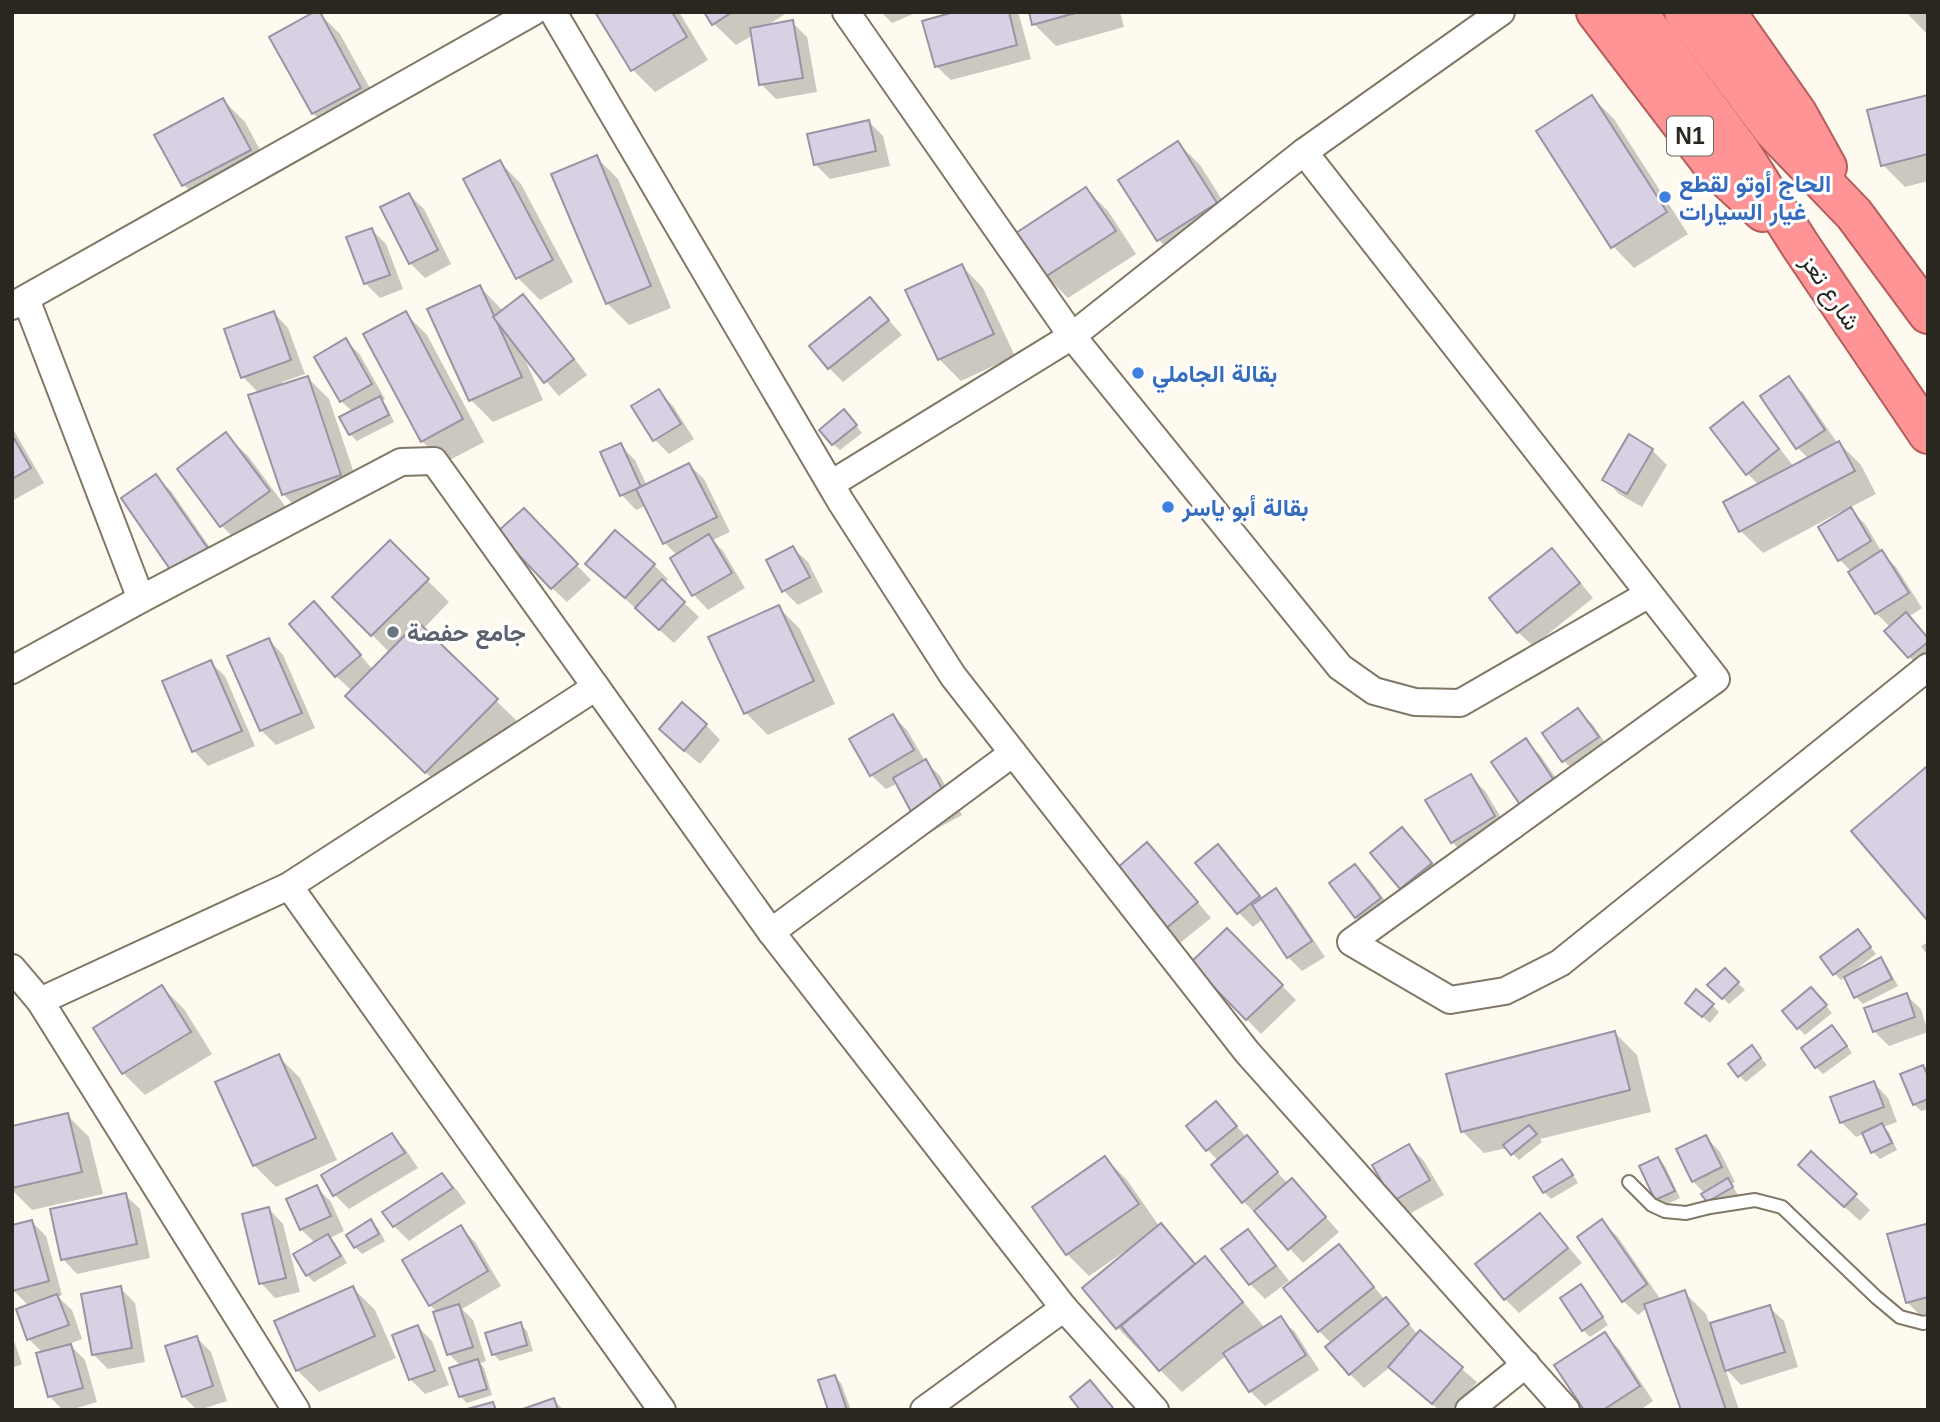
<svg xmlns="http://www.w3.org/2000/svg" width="1940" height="1422" font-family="Helvetica,Vazirmatn,sans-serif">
	<rect width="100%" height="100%" fill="#fffaef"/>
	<g fill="#0003">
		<polygon points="318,12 340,34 382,110 335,135 313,113 271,38"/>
		<polygon points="597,12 679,12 708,60 655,92 633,70"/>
		<polygon points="706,12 788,12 765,27 792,22 807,37 817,92 776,99 761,84 753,35 736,45 714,24"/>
		<polygon points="881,12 918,12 892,23"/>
		<polygon points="961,12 1016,12 1019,15 1031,59 951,80 936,66"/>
		<polygon points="1031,12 1120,12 1124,27 1056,46 1034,24"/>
		<polygon points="1906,12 1928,12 1928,32 1926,33"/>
		<polygon points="1592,97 1614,119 1688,234 1634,268 1613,246"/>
		<polygon points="1928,97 1928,181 1905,187 1883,165"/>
		<polygon points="223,100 245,122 272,172 205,207 184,185 157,136"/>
		<polygon points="869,122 883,136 890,166 830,179 815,164"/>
		<polygon points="1178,143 1200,165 1238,225 1180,261 1158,239"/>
		<polygon points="596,157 618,179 671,308 629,325 607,303"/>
		<polygon points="500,162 521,184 573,282 540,300 518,278"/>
		<polygon points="1086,189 1108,211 1136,254 1068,298 1046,276"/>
		<polygon points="409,195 424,209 451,264 425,278 410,263"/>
		<polygon points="372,230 386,244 403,289 380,298 365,283"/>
		<polygon points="962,266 983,288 1015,356 961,381 939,359"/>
		<polygon points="480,287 503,311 523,296 537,310 587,375 559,396 523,355 543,400 493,422 471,400"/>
		<polygon points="870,299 902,335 843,382 829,368"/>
		<polygon points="274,313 288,328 305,374 282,382 283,385 307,377 329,399 362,497 305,516 283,494 259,393 243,377"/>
		<polygon points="405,313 427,335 484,442 444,463 422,441"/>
		<polygon points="346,340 360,355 385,399 382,401 386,405 394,422 357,441 350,434 353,412 341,401"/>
		<polygon points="1788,379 1803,393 1838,444 1839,443 1861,465 1876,494 1849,508 1865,524 1883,554 1896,567 1922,608 1908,617 1928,639 1928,654 1916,664 1887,631 1891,628 1876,613 1851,571 1839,559 1844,514 1842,511 1763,553 1741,531 1759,485 1747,473 1743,405 1757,419 1794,467 1809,459 1798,448"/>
		<polygon points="659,391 673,406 694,439 669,454 655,440"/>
		<polygon points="850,418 862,433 840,450 833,444"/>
		<polygon points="12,427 44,483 12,501"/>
		<polygon points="226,435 248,456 291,514 244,548 222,526 180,469"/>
		<polygon points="620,445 635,460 647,486 689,465 704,479 730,532 713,540 723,551 745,588 708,610 694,595 672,558 677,555 665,543 645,506 636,510 622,495"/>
		<polygon points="1652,450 1667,465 1642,507 1619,494 1605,479"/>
		<polygon points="156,477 171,491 222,565 189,588"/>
		<polygon points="524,510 591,580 567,602 552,588"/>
		<polygon points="390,543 449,602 423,629 518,722 448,794 370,718 352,691 336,676 329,618 373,670 390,653 335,597"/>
		<polygon points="793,548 808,562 823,592 798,605 783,590"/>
		<polygon points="1552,551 1566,565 1593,598 1533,646 1518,632"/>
		<polygon points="654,565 668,579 664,584 699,617 674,643 602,578"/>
		<polygon points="778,607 800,629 835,704 768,735 746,713"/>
		<polygon points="269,640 283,655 315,728 276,745 261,730"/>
		<polygon points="210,662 225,676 255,746 208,766 194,751"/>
		<polygon points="1578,710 1593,725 1612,753 1578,775 1564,761 1545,733"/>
		<polygon points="893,716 907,730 925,761 940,776 962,815 931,832 916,817 898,783 886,789 871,775"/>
		<polygon points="706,725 720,740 700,764 676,744"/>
		<polygon points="1526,741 1540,755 1571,800 1538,822"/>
		<polygon points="1470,776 1485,791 1509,831 1467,857 1452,842"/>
		<polygon points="1402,829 1445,878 1416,902 1373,853"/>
		<polygon points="1218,847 1232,861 1263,899 1276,891 1290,905 1325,957 1302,971 1288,957 1263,919 1253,927 1239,913 1198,863"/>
		<polygon points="1161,859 1211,918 1175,947 1160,933"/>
		<polygon points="1355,866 1370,880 1394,913 1371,931 1356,917"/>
		<polygon points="1227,930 1296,1000 1261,1034 1192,963"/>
		<polygon points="1858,931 1876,954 1854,971 1855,972 1880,959 1887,966 1898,986 1863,1004 1856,997 1846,977 1841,980 1835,974"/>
		<polygon points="1928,942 1928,956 1921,946"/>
		<polygon points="1725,970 1745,990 1729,1004 1710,985"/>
		<polygon points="162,987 184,1009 212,1054 145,1095 123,1073 95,1028"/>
		<polygon points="1906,995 1921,1009 1928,1032 1889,1046 1874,1031"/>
		<polygon points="1818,996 1832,1013 1805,1035 1798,1028"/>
		<polygon points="1712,1005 1719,1012 1710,1023 1694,1010"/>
		<polygon points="1615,1033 1637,1055 1651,1112 1540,1139 1542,1142 1519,1160 1507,1148 1484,1153 1462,1131"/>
		<polygon points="1839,1034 1852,1053 1823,1074 1816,1067"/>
		<polygon points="1752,1048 1767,1065 1746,1082 1739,1075"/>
		<polygon points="278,1056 300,1078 337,1160 276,1187 254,1165"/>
		<polygon points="1923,1067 1928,1072 1928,1109 1921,1111 1914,1104"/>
		<polygon points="1874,1083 1888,1098 1897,1122 1883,1127 1889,1132 1897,1150 1880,1159 1873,1152 1864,1134 1856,1137 1841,1122"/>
		<polygon points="1216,1103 1288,1184 1306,1195 1339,1232 1303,1263 1259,1215 1258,1216 1243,1201 1218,1161 1208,1150"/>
		<polygon points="67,1115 89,1137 103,1194 32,1210 12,1190 12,1127"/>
		<polygon points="392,1135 406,1150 418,1168 349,1209 335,1195"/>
		<polygon points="1706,1137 1720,1152 1735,1182 1731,1184 1738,1195 1715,1208 1708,1201 1705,1194 1693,1181"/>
		<polygon points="1409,1146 1424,1161 1444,1195 1409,1214 1394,1200"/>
		<polygon points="1811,1154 1870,1210 1860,1221 1815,1180"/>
		<polygon points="1105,1158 1127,1180 1159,1226 1161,1225 1182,1247 1197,1265 1205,1259 1226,1281 1265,1328 1280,1318 1295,1332 1319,1370 1265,1406 1250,1391 1227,1355 1182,1392 1160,1370 1142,1348 1139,1350 1118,1328 1084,1288 1125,1254 1124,1252 1089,1276 1067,1254"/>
		<polygon points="1658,1159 1665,1166 1680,1198 1663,1206 1656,1199"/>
		<polygon points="1562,1161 1569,1168 1578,1183 1551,1199 1544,1192"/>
		<polygon points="442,1175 457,1190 466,1203 409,1241 394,1226"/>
		<polygon points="316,1187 331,1202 344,1231 330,1238 335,1243 347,1263 314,1282 307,1275 315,1243 301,1229"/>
		<polygon points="125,1195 140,1209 150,1258 77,1274 63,1259"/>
		<polygon points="269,1209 283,1224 300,1292 275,1298 261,1283"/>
		<polygon points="1540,1215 1554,1230 1582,1263 1519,1313 1505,1299"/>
		<polygon points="32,1222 46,1236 62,1295 58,1297 72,1310 82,1339 69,1344 85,1360 97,1402 70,1410 63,1410 50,1397 38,1354 43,1353 29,1339 29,1306 13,1290"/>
		<polygon points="371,1222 378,1228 385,1241 362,1254 355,1247 348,1235"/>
		<polygon points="1602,1222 1617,1236 1661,1300 1684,1292 1706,1314 1710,1325 1769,1307 1784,1321 1798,1367 1741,1385 1725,1368 1739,1410 1683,1410 1647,1308 1638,1315 1623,1301"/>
		<polygon points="1925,1226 1928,1228 1928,1315 1922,1317 1907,1302"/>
		<polygon points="461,1228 475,1242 501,1286 462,1309 473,1320 486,1361 480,1363 484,1368 492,1395 467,1403 460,1396 461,1366 449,1354 438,1313 430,1305"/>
		<polygon points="1248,1231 1262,1246 1289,1281 1265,1299 1250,1284 1224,1249"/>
		<polygon points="1338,1246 1353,1261 1385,1300 1400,1314 1418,1335 1420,1333 1477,1382 1453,1410 1439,1410 1390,1367 1364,1388 1350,1374 1332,1344 1319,1331"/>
		<polygon points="1581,1286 1588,1293 1608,1325 1590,1337 1583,1330"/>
		<polygon points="120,1288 135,1303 145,1362 108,1369 93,1354"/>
		<polygon points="353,1288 375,1310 396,1358 319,1392 297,1370"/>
		<polygon points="520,1324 527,1331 533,1351 500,1361 493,1354"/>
		<polygon points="418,1327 432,1341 449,1385 425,1394 410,1379"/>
		<polygon points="12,1335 22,1364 12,1368"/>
		<polygon points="1605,1335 1619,1349 1653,1401 1640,1410 1586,1410"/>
		<polygon points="197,1338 211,1352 227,1401 199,1410 197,1410 183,1396"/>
		<polygon points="835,1377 841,1383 851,1410 830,1410"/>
		<polygon points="553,1400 564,1410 526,1410"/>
	</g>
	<g fill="#d8d0e3" stroke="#9a93a4" stroke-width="2">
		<polygon points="314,12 320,12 361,88 312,114 269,37"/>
		<polygon points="595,12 672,12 687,37 631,71"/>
		<polygon points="704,12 732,12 712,25"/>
		<polygon points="954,12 1009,12 1017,45 935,67 922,21"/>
		<polygon points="1029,12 1079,12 1032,25"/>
		<polygon points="793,20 803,78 759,85 750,28"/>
		<polygon points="1592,95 1667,212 1611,248 1536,131"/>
		<polygon points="1928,95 1928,154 1881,166 1867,110"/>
		<polygon points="223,98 251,150 182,186 154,135"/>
		<polygon points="869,120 876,151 814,165 807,134"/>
		<polygon points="1178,141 1217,203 1157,241 1118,180"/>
		<polygon points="597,155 651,286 606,304 551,174"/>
		<polygon points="500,160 553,260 516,279 463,179"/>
		<polygon points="1086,187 1116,231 1045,277 1016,233"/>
		<polygon points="409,193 438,250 409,264 380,207"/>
		<polygon points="372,228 390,275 364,284 346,237"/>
		<polygon points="962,264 994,334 938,360 905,290"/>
		<polygon points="480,285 522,377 469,401 427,309"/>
		<polygon points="523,294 574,359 544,383 493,317"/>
		<polygon points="870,297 889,320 828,369 809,346"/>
		<polygon points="274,311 291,360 241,378 224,329"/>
		<polygon points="406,311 463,419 421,442 363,334"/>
		<polygon points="346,338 372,384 340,402 314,357"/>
		<polygon points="308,376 341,475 282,495 248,395"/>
		<polygon points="1789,376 1825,430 1796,449 1760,396"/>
		<polygon points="659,389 681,424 653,441 631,406"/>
		<polygon points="380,396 389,415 349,435 339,417"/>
		<polygon points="1743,402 1779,449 1746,475 1710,428"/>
		<polygon points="844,409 857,425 832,445 819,430"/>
		<polygon points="226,432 270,491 220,527 177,469"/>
		<polygon points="1629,434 1653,449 1627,494 1602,480"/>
		<polygon points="12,435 31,468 12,479"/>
		<polygon points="1839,441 1855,471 1739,532 1723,502"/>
		<polygon points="621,443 641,487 620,496 600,452"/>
		<polygon points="689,463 717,517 663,544 636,489"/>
		<polygon points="156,474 209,550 174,575 121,498"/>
		<polygon points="1851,507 1871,541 1838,561 1818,527"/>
		<polygon points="524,508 578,564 551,589 497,532"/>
		<polygon points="615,530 655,564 625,598 585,564"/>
		<polygon points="709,534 732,573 692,596 670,558"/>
		<polygon points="390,540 429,579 371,636 332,597"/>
		<polygon points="793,546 810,577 782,592 766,560"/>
		<polygon points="1552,548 1580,583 1517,633 1489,598"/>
		<polygon points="1882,550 1909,593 1875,614 1848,572"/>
		<polygon points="662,579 685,602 659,630 635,608"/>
		<polygon points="314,601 361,655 335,677 289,624"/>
		<polygon points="779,605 814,681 744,714 708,637"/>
		<polygon points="1906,612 1928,638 1928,642 1908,658 1884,631"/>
		<polygon points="418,622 498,699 425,773 345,696"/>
		<polygon points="269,638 302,713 260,731 227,656"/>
		<polygon points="211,660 242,731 192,752 162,681"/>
		<polygon points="682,702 707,724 684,751 659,729"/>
		<polygon points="1578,708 1599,737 1562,762 1542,733"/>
		<polygon points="893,714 914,750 870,776 849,739"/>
		<polygon points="1526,738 1557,785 1523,809 1491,762"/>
		<polygon points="926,759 948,800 915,819 893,778"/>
		<polygon points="1926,767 1928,769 1928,921 1851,831"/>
		<polygon points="1471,774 1495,816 1451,843 1425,800"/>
		<polygon points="1402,827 1432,863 1400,889 1370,853"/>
		<polygon points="1147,842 1198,902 1159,934 1109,875"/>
		<polygon points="1218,844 1260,896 1237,914 1195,863"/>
		<polygon points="1355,864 1381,898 1355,918 1329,883"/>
		<polygon points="1276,888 1312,941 1287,958 1252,905"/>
		<polygon points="1227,928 1283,985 1246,1020 1190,963"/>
		<polygon points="1858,929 1871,947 1833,975 1820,957"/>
		<polygon points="1881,957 1892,979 1854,998 1844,977"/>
		<polygon points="1725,968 1739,982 1722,999 1707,985"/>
		<polygon points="162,985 191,1032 122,1074 93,1028"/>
		<polygon points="1811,987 1827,1005 1797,1029 1782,1011"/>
		<polygon points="1696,989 1714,1004 1702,1017 1685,1003"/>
		<polygon points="1907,993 1915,1017 1873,1032 1864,1008"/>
		<polygon points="1832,1025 1847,1046 1815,1068 1801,1048"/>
		<polygon points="1615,1031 1630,1090 1461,1132 1446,1074"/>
		<polygon points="1752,1045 1761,1058 1738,1077 1728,1064"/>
		<polygon points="279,1054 316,1138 253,1166 215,1082"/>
		<polygon points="1923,1065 1928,1076 1928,1099 1913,1105 1900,1074"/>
		<polygon points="1874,1081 1884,1107 1840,1123 1830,1097"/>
		<polygon points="1216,1101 1237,1126 1206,1151 1186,1126"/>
		<polygon points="68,1113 82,1172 12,1188 12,1126"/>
		<polygon points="1882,1123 1892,1143 1871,1153 1862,1133"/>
		<polygon points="1529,1125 1537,1134 1511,1155 1503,1145"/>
		<polygon points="392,1133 405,1153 333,1196 321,1175"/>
		<polygon points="1247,1135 1278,1172 1242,1203 1211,1165"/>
		<polygon points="1706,1135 1722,1167 1692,1182 1676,1149"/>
		<polygon points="1409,1144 1430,1180 1393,1201 1372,1165"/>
		<polygon points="1811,1151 1857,1194 1844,1207 1798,1165"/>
		<polygon points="1105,1156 1139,1204 1066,1255 1032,1207"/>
		<polygon points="1658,1157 1675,1191 1655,1200 1639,1166"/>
		<polygon points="1562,1159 1573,1175 1543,1193 1533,1177"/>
		<polygon points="442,1173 453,1188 393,1227 382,1212"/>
		<polygon points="1292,1178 1326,1217 1288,1250 1254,1211"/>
		<polygon points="1728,1178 1733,1187 1707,1202 1701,1194"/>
		<polygon points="317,1185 331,1216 300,1230 286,1199"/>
		<polygon points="126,1193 137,1244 61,1260 50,1209"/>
		<polygon points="269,1207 286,1278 259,1284 242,1214"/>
		<polygon points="1540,1213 1568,1248 1504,1300 1475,1264"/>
		<polygon points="371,1219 379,1234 354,1248 346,1235"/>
		<polygon points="1602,1219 1647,1284 1622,1302 1577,1237"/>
		<polygon points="32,1220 49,1281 12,1291 12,1225"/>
		<polygon points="1161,1223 1195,1264 1116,1329 1082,1288"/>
		<polygon points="1926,1224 1928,1231 1928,1297 1906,1303 1887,1234"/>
		<polygon points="461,1225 488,1271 429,1306 402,1260"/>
		<polygon points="1248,1229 1276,1266 1249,1285 1221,1249"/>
		<polygon points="328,1234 341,1256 306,1276 293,1254"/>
		<polygon points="1339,1244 1374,1287 1318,1332 1283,1288"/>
		<polygon points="1205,1256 1243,1302 1159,1371 1121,1326"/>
		<polygon points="1581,1284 1603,1317 1582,1331 1560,1298"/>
		<polygon points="121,1286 132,1348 92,1355 81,1294"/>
		<polygon points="353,1286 375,1336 296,1371 274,1321"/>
		<polygon points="1685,1290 1726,1410 1681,1410 1644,1304"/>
		<polygon points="57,1294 69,1325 27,1340 16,1309"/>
		<polygon points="1386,1297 1409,1324 1349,1375 1325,1347"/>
		<polygon points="459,1304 473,1347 447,1355 433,1312"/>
		<polygon points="1770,1305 1785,1352 1725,1371 1710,1323"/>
		<polygon points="1281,1316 1306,1355 1249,1392 1223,1353"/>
		<polygon points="521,1322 527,1345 492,1355 485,1333"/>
		<polygon points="418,1325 435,1371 409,1380 392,1335"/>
		<polygon points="1420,1330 1463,1367 1432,1404 1388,1367"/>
		<polygon points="1605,1332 1640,1386 1603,1410 1584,1410 1554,1365"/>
		<polygon points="197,1336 213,1386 182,1397 165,1346"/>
		<polygon points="71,1344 83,1388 48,1397 36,1353"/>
		<polygon points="478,1359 487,1389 459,1397 449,1368"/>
		<polygon points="835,1375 847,1410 828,1410 818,1380"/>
		<polygon points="1090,1380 1114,1409 1114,1410 1080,1410 1070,1397"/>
		<polygon points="554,1398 558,1410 520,1410"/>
		<polygon points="493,1402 496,1410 468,1410 467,1409"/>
	</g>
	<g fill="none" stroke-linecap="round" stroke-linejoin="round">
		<g stroke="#807867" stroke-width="16">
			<polyline id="service" points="1629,1182 1652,1205 1665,1211 1686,1213 1710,1207 1755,1200 1782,1207 1876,1297 1900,1317 1923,1323 1928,1322"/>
		</g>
		<g stroke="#807867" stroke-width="30">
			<g id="minor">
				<polyline points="553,12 841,502 953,676 1247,1052 1566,1410"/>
				<polyline points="846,12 1072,336 1340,667 1374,691 1415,702 1460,703 1649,594"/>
				<polyline points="1304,152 1716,679 1351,942 1450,1000 1505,991 1560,963 1928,667"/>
				<polyline points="26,299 141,599"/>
				<polyline points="12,306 533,12"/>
				<polyline points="831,484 1072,336 1304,152 1501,12"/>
				<polyline points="12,670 141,599 401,462 434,461 596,687"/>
				<polyline points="289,886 662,1410"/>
				<polyline points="771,932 1013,753"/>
				<polyline points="12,968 40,1001"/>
				<polyline points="296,1410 40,1001 289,886 596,687 771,932 1064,1308"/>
				<polyline points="924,1410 1064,1308 1155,1410"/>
				<polyline points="1469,1410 1526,1364"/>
			</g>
		</g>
		<g stroke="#b45d5b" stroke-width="42">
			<g id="trunk">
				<polyline points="1596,12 1715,168 1763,212"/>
				<polyline points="1637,12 1739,149 1800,245 1928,434"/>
				<polyline points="1684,12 1773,130 1854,214 1928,314"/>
				<polyline points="1726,12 1797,113 1827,167"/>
			</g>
		</g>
		<use href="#service" stroke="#fff" stroke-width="12"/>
		<use href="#minor" stroke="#fff" stroke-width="26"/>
		<use href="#trunk" stroke="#ff9496" stroke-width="38"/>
	</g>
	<g fill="#3f7fe0" stroke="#fff" stroke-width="2.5">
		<circle cx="1665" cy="197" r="7"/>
		<circle cx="1138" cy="373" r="7"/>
		<circle cx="1168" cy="507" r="7"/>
	</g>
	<circle fill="#6b7280" stroke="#fff" stroke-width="2.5" cx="393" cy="632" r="7"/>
	<g text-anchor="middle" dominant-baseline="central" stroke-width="6" stroke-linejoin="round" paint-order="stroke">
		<rect fill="#fff" stroke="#6a6863" stroke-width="2" x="1667" y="116.5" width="46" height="39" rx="5"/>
		<g font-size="23" font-weight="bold" fill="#2a2720">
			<text x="1690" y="136">N1</text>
		</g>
		<g font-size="24" font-weight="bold" fill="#366cbe" stroke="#fff" text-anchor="start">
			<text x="1679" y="183">الحاج أوتو لقطع<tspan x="1679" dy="28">غيار السيارات</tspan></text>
			<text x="1152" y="373">بقالة الجاملي</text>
			<text x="1182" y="507">بقالة أبو ياسر</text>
		</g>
		<g font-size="24" fill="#2a2720" stroke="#fff">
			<text transform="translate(1831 292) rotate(56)">شارع تعز</text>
		</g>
		<g font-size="24" font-weight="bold" fill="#5b616d" stroke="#fff" text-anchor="start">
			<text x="407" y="632">جامع حفصة</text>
		</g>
	</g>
	<rect width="1940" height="1422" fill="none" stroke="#2a2720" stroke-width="28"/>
</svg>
